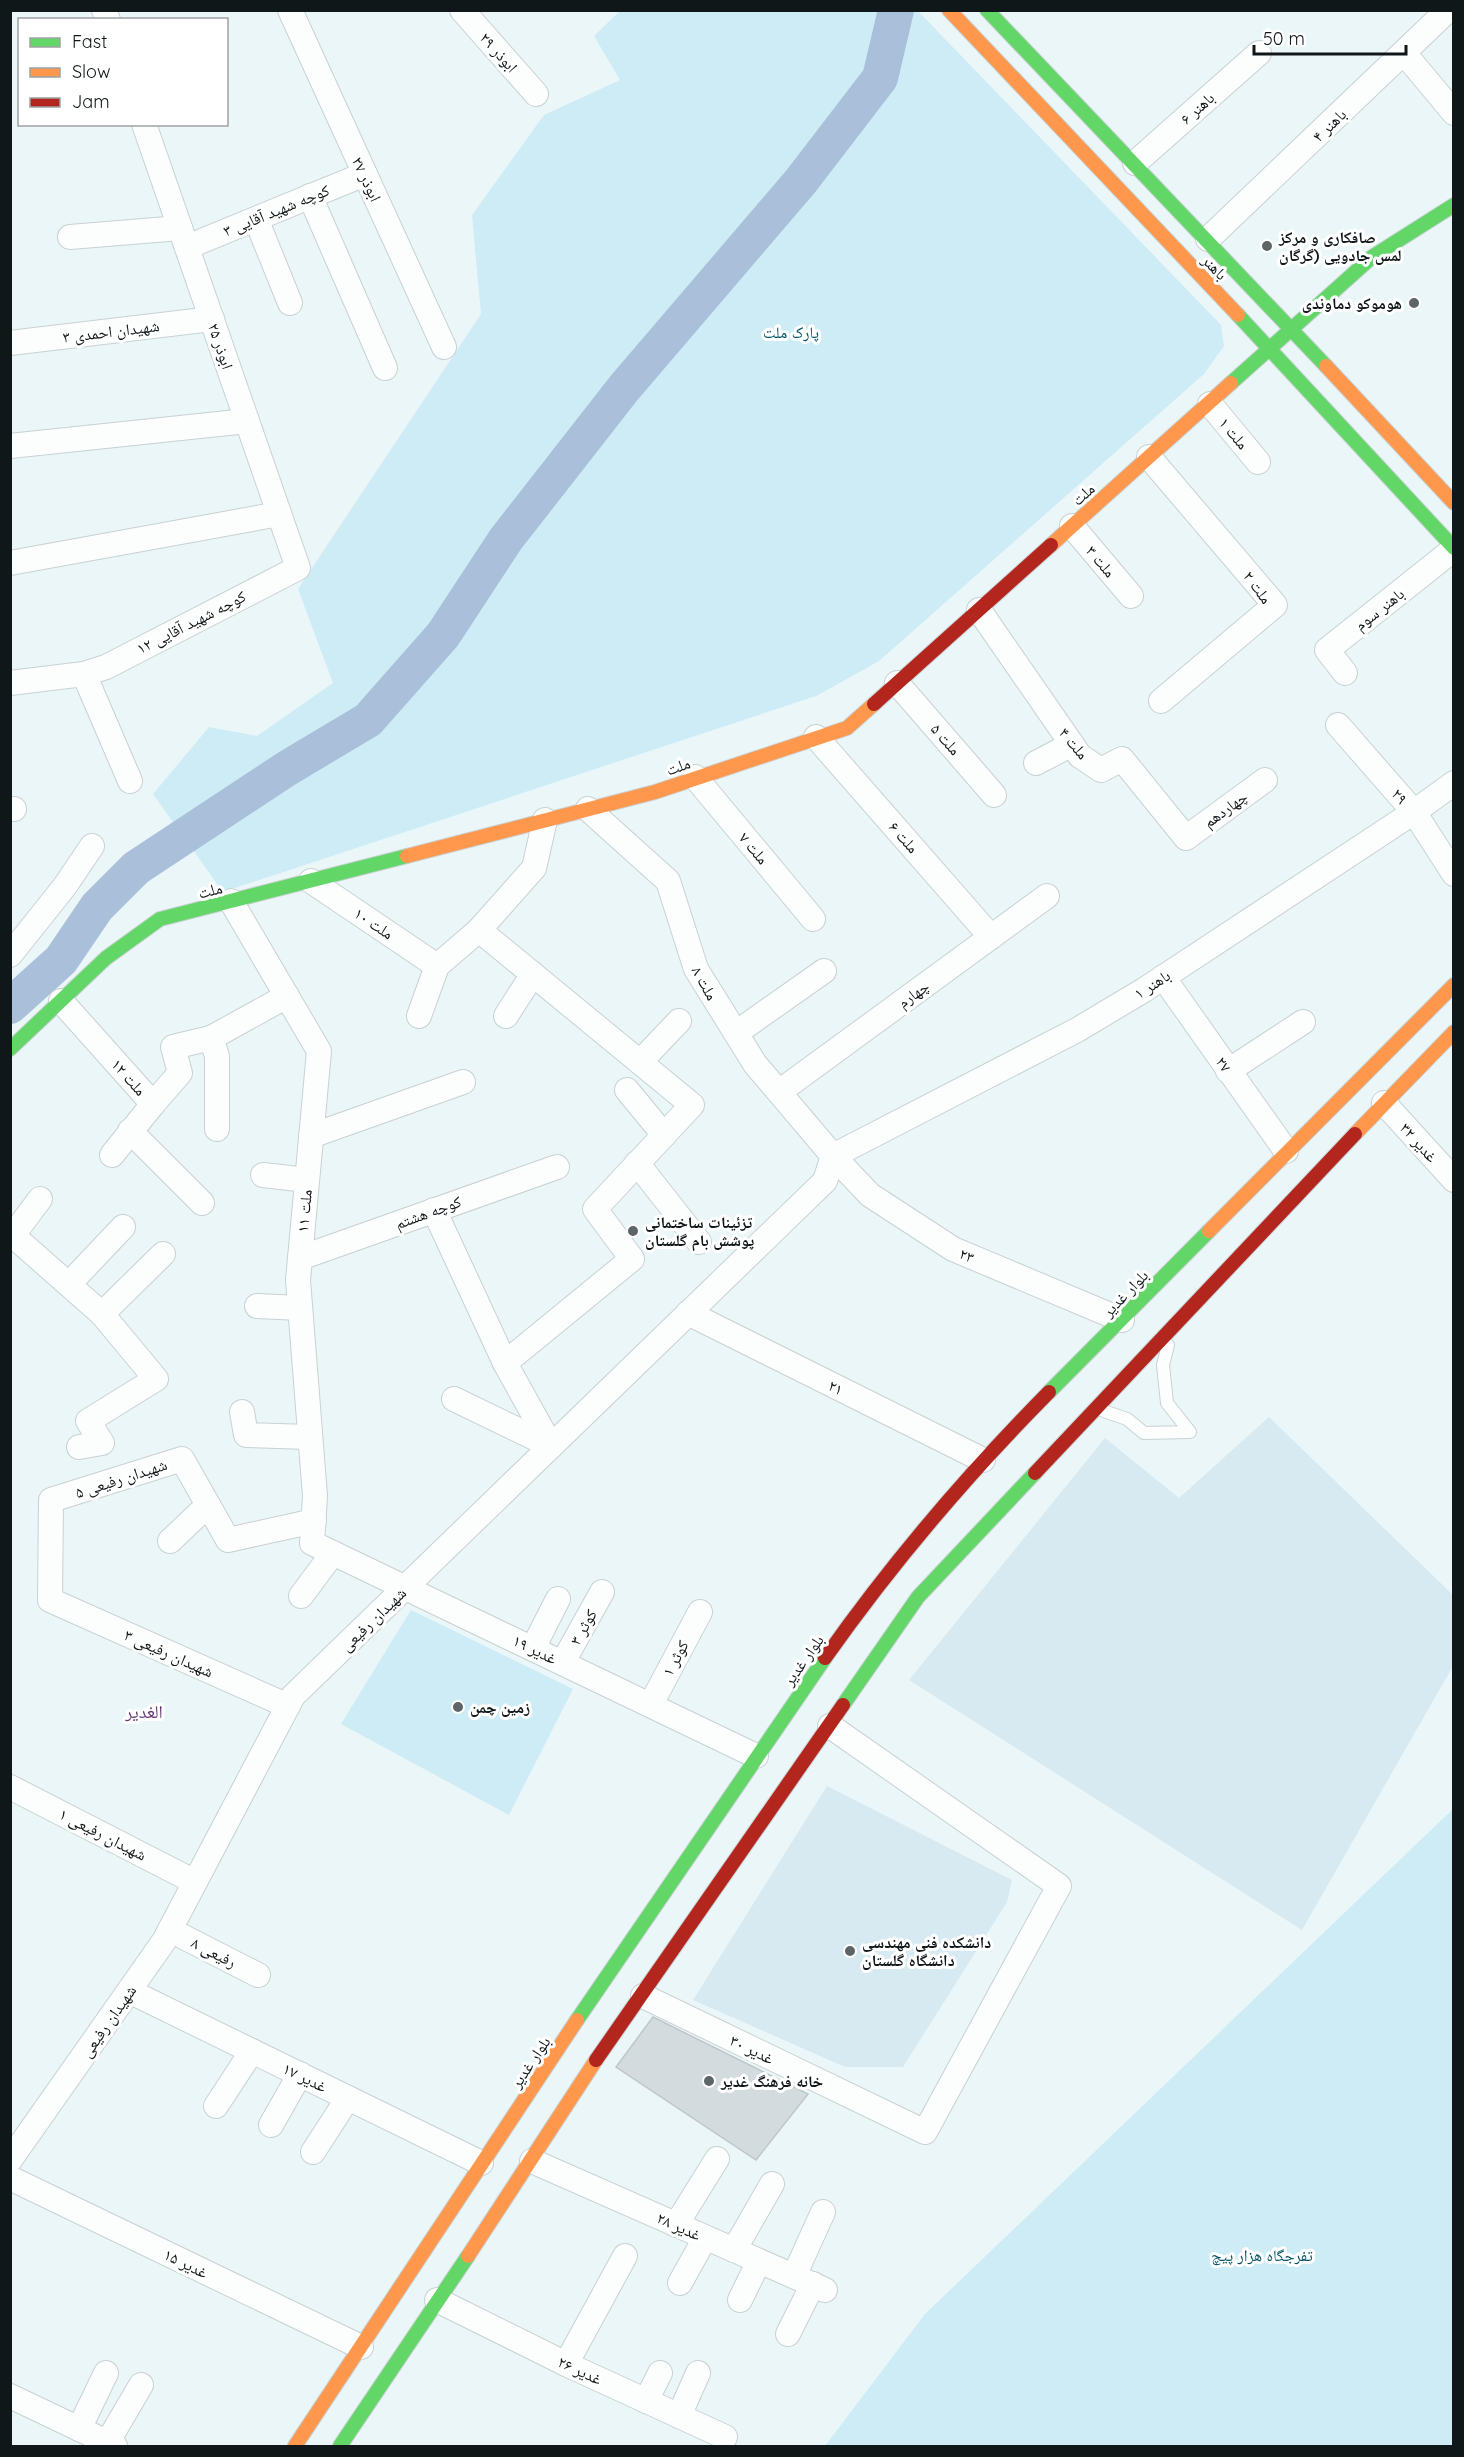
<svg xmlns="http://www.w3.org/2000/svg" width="1464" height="2457" font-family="Quicksand,'Noto Naskh Arabic',sans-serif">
	<rect width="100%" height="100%" fill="#ebf6f9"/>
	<g fill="#d7eaf1">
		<polygon points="1269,1417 1453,1595 1453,1666 1302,1930 909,1680 1105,1438 1179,1498"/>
		<polygon points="827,1786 1012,1880 1007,1902 903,2067 845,2067 693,2000"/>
	</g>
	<g fill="#cdecf5">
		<polygon points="620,11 918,11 1221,325 1224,346 1204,374 879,661 816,696 223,892 153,794 209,727 257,736 333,683 298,589 481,314 472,215 544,115 620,80 594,36"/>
		<polygon points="411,1610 573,1689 509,1815 341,1724"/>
		<polygon points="1453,1809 1453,2446 825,2446 925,2314"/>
	</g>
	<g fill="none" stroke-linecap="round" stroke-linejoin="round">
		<polyline stroke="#aabfda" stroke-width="36" points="10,1006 61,960 97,907 136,868 286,769 368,720 443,635 506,539 624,388 801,181 880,78 896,10"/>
	</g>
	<polygon fill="#d3dbdf" stroke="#bec6ca" stroke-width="1.5" points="653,2017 808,2094 756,2160 616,2067"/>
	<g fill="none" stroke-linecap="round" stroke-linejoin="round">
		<g stroke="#c8d1d3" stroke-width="14">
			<polyline id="lane" points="1098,1409 1127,1419 1144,1433 1190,1432 1167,1403 1163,1365 1168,1345"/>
		</g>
		<g stroke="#c8d1d3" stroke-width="26">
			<g id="street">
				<polyline points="104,10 108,20"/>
				<polyline points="290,10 444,347"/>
				<polyline points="462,10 536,94"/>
				<polyline points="1404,53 1454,113"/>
				<polyline points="1135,163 1259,53"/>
				<polyline points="310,196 385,368"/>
				<polyline points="256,219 290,303"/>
				<polyline points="70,237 180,228"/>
				<polyline points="1208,239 1448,10"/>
				<polyline points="187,247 365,174"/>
				<polyline points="10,343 212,319"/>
				<polyline points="1210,404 1258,462"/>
				<polyline points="10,446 247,421"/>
				<polyline points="1149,457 1275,605 1161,701"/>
				<polyline points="1072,526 1131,596"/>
				<polyline points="10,563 279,514"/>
				<polyline points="979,610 1080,756 1101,770 1122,759 1186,838 1265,780"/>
				<polyline points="1345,673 1327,650 1454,549"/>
				<polyline points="84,674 130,781"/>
				<polyline points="10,683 84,674 106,667 298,568 144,124"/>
				<polyline points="897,683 994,795"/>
				<polyline points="1338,725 1414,812 1454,874"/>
				<polyline points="816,737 991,937"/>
				<polyline points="1036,763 1072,744"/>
				<polyline points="695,777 813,919"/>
				<polyline points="10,809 14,809"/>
				<polyline points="588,809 668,881 696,969 755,1064 833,1156 870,1195 953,1249 1122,1320"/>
				<polyline points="311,881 437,966"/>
				<polyline points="231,901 319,1051 298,1280 315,1496 312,1543 756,1756"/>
				<polyline points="479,930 692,1105 595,1209 632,1259 505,1363"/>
				<polyline points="10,955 65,886 92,846"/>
				<polyline points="1163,977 1286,1151"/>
				<polyline points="61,1001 153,1104 112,1155"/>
				<polyline points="419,1016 437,966 479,930 534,868 545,820"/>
				<polyline points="506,1016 533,974"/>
				<polyline points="736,1033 824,971"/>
				<polyline points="211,1038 217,1056 217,1129"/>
				<polyline points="640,1062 679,1021"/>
				<polyline points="1228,1071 1303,1022"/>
				<polyline points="627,1090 664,1135"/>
				<polyline points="779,1092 1047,896"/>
				<polyline points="1384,1103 1454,1180"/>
				<polyline points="153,1104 180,1073 173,1047 211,1038 287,996"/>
				<polyline points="130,1131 202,1203"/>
				<polyline points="311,1136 463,1082"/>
				<polyline points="833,1156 1077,1030 1144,990 1414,812 1454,783"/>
				<polyline points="637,1163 699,1242"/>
				<polyline points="263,1175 307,1180"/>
				<polyline points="434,1210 505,1363 551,1446"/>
				<polyline points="10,1233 102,1314 156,1379 88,1421 102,1443 79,1447"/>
				<polyline points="13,1235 40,1199"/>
				<polyline points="300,1258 557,1167"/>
				<polyline points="69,1284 123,1227"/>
				<polyline points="257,1306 300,1308"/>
				<polyline points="688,1313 983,1460"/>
				<polyline points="102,1314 163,1254"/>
				<polyline points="454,1399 551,1446"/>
				<polyline points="242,1412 246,1435 310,1437"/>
				<polyline points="170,1541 208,1505"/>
				<polyline points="301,1596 333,1553"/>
				<polyline points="533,1648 558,1599"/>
				<polyline points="563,1662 602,1592"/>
				<polyline points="651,1704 700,1612"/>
				<polyline points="288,1706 50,1600 51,1500 182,1459 228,1540 314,1521"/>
				<polyline points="10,1787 195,1882"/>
				<polyline points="170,1930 258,1975"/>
				<polyline points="129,1991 481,2163"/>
				<polyline points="643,1996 925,2132 1059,1886 830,1726"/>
				<polyline points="216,2106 252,2051"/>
				<polyline points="271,2125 300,2074"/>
				<polyline points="313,2152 348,2098"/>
				<polyline points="10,2160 164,1941 293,1696 825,1181 833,1156"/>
				<polyline points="532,2161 825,2290"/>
				<polyline points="10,2178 361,2347"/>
				<polyline points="676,2225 717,2159"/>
				<polyline points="734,2250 772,2184"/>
				<polyline points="794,2276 823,2212"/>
				<polyline points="680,2283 705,2238"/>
				<polyline points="437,2300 566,2364 725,2437"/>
				<polyline points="740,2300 759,2261"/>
				<polyline points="788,2334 813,2284"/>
				<polyline points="566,2364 625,2256"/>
				<polyline points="10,2396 115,2446"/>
				<polyline points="646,2401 660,2373"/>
				<polyline points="679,2416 698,2373"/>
				<polyline points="79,2429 106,2373"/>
				<polyline points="107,2443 141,2385"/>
			</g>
		</g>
		<g stroke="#c8d1d3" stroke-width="16">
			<g id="fast">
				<polyline points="987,10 1326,366"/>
				<polyline points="1238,315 1454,548"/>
				<polyline points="1231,383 1372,257 1454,205"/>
				<polyline points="10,1049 106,958 160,919 407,856"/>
				<polyline points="1049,1392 1209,1231"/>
				<polyline points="843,1705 918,1597 1035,1473"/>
				<polyline points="577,2020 825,1658"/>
				<polyline points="340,2446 468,2256"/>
			</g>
		</g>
		<g stroke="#c8d1d3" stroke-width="16">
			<g id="slow">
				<polyline points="949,10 1238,315"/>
				<polyline points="1326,366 1454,503"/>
				<polyline points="1051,545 1231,383"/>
				<polyline points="407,856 655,792 847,728 874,704"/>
				<polyline points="1355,1134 1454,1032"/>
				<polyline points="1209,1231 1454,985"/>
				<polyline points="468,2256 596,2060"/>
				<polyline points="295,2446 577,2020"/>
			</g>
		</g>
		<g stroke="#c8d1d3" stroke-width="16">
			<g id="jam">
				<polyline points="874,704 1051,545"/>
				<polyline points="1035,1473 1355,1134"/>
				<path d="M825,1658C892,1563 967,1475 1049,1392"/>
				<polyline points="596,2060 843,1705"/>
			</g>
		</g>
		<use href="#lane" stroke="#fcfefe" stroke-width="12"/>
		<use href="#street" stroke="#fcfefe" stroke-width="24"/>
		<use href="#fast" stroke="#63d668" stroke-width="14"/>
		<use href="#slow" stroke="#ff974d" stroke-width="14"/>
		<use href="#jam" stroke="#b3261e" stroke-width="14"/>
	</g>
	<g fill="#5d6567" stroke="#fff" stroke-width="2">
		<circle cx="1267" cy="246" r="6"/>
		<circle cx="1414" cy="303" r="6"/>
		<circle cx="633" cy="1231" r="6"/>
		<circle cx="458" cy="1707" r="6"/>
		<circle cx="850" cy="1951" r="6"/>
		<circle cx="709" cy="2081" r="6"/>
	</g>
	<g text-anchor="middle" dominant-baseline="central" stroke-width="6" stroke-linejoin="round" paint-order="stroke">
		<g font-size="16" fill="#101719" stroke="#fff">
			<text transform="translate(499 52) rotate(48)">ابوذر ۲۹</text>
			<text transform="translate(1197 108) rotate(-42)">۶ باهنر</text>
			<text transform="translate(1329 125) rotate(-44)">۴ باهنر</text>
			<text transform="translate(367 179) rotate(65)">ابوذر ۲۷</text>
			<text transform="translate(276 210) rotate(-22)">کوچه شهید آقایی ۳</text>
			<text transform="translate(1215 267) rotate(46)">باهنر</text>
			<text transform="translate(111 331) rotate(-7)">شهیدان احمدی ۳</text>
			<text transform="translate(221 346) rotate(71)">ابوذر ۲۵</text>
			<text transform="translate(1234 433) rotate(50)">ملت ۱</text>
			<text transform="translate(1083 494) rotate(-42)">ملت</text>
			<text transform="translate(1101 561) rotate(50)">۳ ملت</text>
			<text transform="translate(1258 587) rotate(54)">۲ ملت</text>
			<text transform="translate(1379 609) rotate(-38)">باهنر سوم</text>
			<text transform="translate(191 622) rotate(-27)">کوچه شهید آقایی ۱۲</text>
			<text transform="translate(946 739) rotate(49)">۵ ملت</text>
			<text transform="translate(1074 743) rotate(50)">۴ ملت</text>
			<text transform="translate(678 766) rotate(-19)">ملت</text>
			<text transform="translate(1400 796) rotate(49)">۲۹</text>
			<text transform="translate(1225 809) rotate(-36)">چهاردهم</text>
			<text transform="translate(904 837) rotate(49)">۶ ملت</text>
			<text transform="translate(754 848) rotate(50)">۷ ملت</text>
			<text transform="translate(210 890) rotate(-14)">ملت</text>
			<text transform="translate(374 923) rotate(34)">ملت ۱۰</text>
			<text transform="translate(705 983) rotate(61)">۸ ملت</text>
			<text transform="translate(1152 984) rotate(-33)">باهنر ۱</text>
			<text transform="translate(913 994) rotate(-36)">چهارم</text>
			<text transform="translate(1224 1064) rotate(55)">۲۷</text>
			<text transform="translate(129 1077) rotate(48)">۱۲ ملت</text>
			<text transform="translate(1419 1142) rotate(48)">۳۲ غدیر</text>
			<text transform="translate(304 1211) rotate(-85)">۱۱ ملت</text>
			<text transform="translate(428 1212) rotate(-20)">کوچه هشتم</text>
			<text transform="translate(967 1255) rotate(23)">۲۳</text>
			<text transform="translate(1125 1293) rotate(-46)">بلوار غدیر</text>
			<text transform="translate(836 1387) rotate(26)">۲۱</text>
			<text transform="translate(121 1478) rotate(-18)">۵ شهیدان رفیعی</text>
			<text transform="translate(373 1619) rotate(-44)">شهیدان رفیعی</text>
			<text transform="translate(583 1627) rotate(-61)">۳ کوثر</text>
			<text transform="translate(535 1649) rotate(26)">۱۹ غدیر</text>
			<text transform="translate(169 1653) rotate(24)">۳ شهیدان رفیعی</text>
			<text transform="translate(675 1658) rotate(-62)">۱ کوثر</text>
			<text transform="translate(803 1660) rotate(-55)">بلوار غدیر</text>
			<text transform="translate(103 1834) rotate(27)">۱ شهیدان رفیعی</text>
			<text transform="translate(214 1952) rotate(27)">رفیعی ۸</text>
			<text transform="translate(108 2021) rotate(-55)">شهیدان رفیعی</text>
			<text transform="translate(752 2049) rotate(26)">غدیر ۳۰</text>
			<text transform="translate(530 2062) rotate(-56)">بلوار غدیر</text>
			<text transform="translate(305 2077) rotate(26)">۱۷ غدیر</text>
			<text transform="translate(679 2226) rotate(24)">۲۸ غدیر</text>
			<text transform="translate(186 2263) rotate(26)">۱۵ غدیر</text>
			<text transform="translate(580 2370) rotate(25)">۲۶ غدیر</text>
		</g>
		<g font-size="16" font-weight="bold" fill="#101719" stroke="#fff" text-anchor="start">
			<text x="1279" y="237">صافکاری و مرکز<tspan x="1279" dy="18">لمس جادویی (گرگان</tspan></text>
			<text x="1402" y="303" text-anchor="end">هوموکو دماوندی</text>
			<text x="645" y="1222">تزئینات ساختمانی<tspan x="645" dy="18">پوشش بام گلستان</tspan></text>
			<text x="470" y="1707">زمین چمن</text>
			<text x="862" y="1942">دانشکده فنی مهندسی<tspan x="862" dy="18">دانشگاه گلستان</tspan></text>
			<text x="721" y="2081">خانه فرهنگ غدیر</text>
		</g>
		<g font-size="16" fill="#035365" stroke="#fff">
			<text x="791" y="332">پارک ملت</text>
			<text x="1262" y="2255">تفرجگاه هزار پیچ</text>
		</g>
		<g font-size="18" fill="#633970" stroke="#fff">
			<text x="144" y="1711">الغدیر</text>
		</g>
	</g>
	<rect width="1464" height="2457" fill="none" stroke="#101719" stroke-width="24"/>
	<rect x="18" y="18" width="210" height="108" fill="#ffffff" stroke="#9fa2a3" stroke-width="1.5"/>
	<rect x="30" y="38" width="30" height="9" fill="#63d668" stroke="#9fa2a3" stroke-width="1.5"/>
	<text x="72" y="48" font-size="18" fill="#101719">Fast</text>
	<rect x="30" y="68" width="30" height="9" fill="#ff974d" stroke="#9fa2a3" stroke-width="1.5"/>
	<text x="72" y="78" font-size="18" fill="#101719">Slow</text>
	<rect x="30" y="98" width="30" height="9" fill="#b3261e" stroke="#9fa2a3" stroke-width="1.5"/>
	<text x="72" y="108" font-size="18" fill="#101719">Jam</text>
	<path d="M1254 45v9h152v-9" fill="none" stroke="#101719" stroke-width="3"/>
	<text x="1263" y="45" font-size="18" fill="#101719" stroke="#ffffff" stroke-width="4.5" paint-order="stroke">50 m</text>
</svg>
